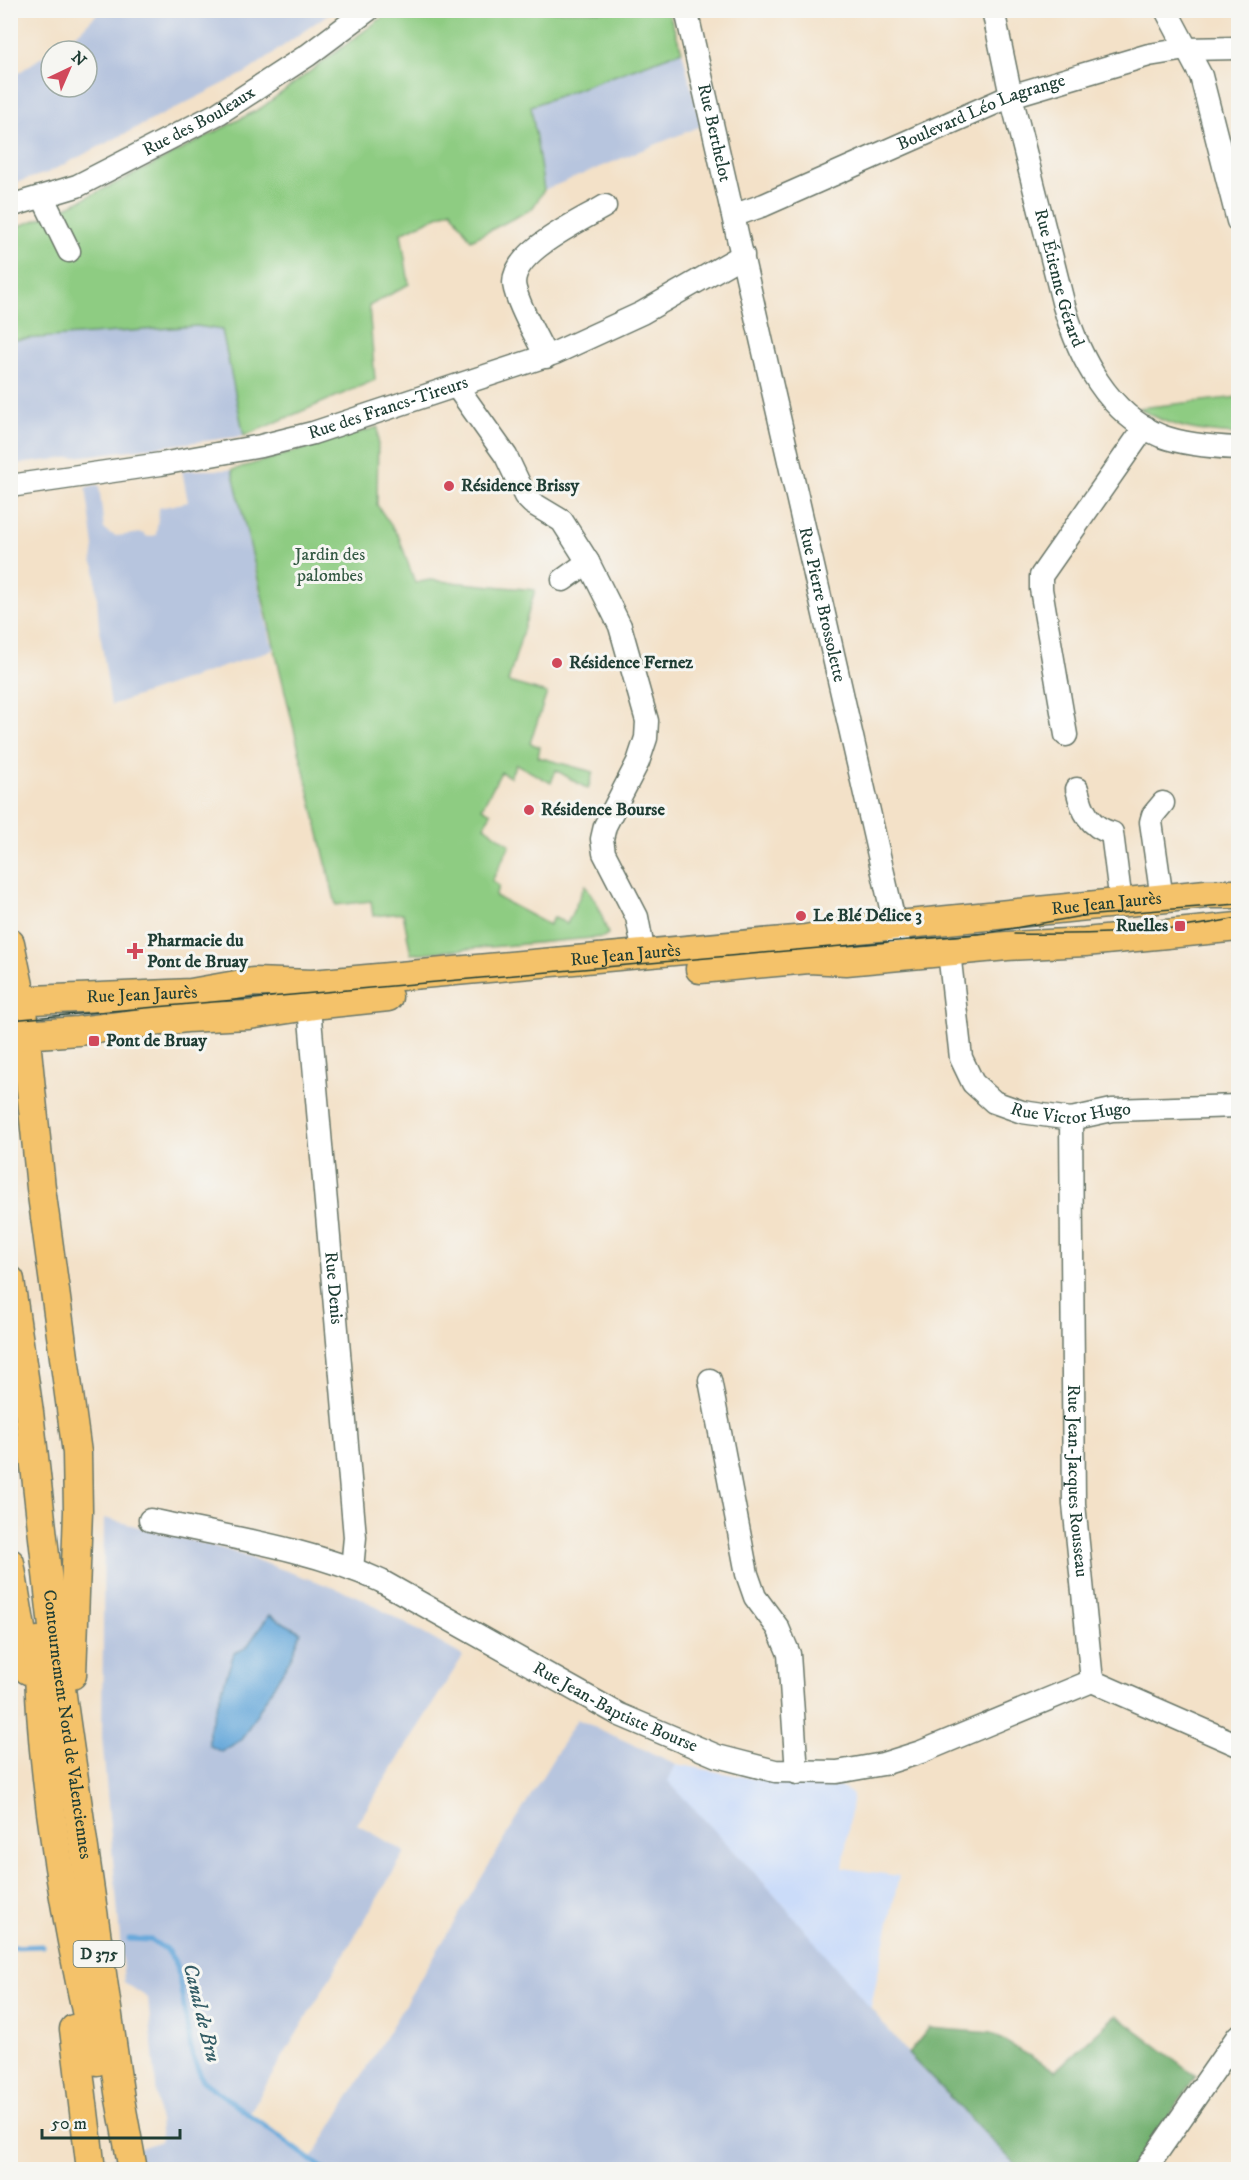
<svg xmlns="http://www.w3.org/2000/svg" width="1249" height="2180" font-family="'IM FELL DW Pica',serif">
	<rect width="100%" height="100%" fill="#f6f6f2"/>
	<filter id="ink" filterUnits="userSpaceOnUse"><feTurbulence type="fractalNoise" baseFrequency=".0167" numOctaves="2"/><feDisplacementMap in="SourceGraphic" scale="12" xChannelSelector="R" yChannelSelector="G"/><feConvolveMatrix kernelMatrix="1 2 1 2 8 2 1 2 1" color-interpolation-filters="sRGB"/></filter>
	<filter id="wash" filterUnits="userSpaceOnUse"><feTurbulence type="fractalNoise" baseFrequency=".008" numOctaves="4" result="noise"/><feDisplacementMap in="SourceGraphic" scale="24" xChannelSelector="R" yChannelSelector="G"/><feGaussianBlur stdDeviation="1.35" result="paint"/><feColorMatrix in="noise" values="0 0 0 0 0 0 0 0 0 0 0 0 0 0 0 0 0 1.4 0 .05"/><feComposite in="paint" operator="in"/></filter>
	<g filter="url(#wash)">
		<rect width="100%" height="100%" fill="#f3e1c8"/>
		<polygon fill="#cbdcf9" points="676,1764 762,1780 840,1787 853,1794 843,1868 899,1876 870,2011 775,1895 667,1781"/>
		<g fill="#b7c5de" fill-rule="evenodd">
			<path d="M100,11V10L332,11L247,72L47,173L11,184V78L81,30ZM51,51H87V87H51Z"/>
			<polygon points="682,51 701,126 544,190 531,106"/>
			<polygon points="197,326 222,330 244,436 10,465 11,340"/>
			<polygon points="182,470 232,470 273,650 111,705 99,626 95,567 92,561 94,546 86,487 99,485 104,529 109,533 116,536 142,533 148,537 156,535 159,508 188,502"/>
			<polygon points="104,1518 228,1550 357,1596 463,1656 357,1824 405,1852 247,2117 311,2160 577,1719 676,1764 668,1781 775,1895 908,2053 1020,2169 75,2170 161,2141 148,1998 124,1982 102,1737"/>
		</g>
		<g fill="#8ecc82" stroke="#56845b" stroke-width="1.5">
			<polygon points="391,11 668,11 682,51 531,106 544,190 532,209 471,240 451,210 401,233 409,284 369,306 375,380 244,436 222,330 197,326 11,340 11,229 50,215 139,172 261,108"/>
			<path d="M1238,397L1237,434C1200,432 1171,428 1139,408Z"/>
			<polygon points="378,427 377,505 399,537 415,583 430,580 535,590 508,682 547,693 530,743 540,747 538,757 593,772 588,789 556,770 551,783 516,764 510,777 501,772 482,808 491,813 484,826 510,845 492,881 499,886 495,896 549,925 554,917 567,924 585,885 598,905 608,934 603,937 411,954 403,913 373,916 371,901 336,905 232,470"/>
		</g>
		<polygon fill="#72b070" stroke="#487652" stroke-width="1.5" points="1116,2015 1196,2076 1144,2153 1135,2169 1020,2169 908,2054 929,2028 991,2033 1055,2071"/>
		<polygon fill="#66a8da" stroke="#427287" stroke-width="1.5" points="269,1615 301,1632 292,1656 241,1740 221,1752 209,1745 209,1729 234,1653 246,1648"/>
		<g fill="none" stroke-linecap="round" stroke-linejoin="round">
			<g stroke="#66a8da" stroke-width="5">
				<polyline points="129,1939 151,1940 167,1950 177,1965 192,2055 203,2081 325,2170"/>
				<polyline points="10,1947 42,1946"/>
			</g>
		</g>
	</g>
	<g filter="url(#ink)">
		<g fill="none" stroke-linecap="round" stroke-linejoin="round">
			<g stroke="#697668" stroke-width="25">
				<g id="minor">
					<path id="s1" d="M686,10L902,956"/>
					<path id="s2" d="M993,10L1011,96L1064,306C1079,357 1108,414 1161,436C1185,445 1213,447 1238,448"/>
					<polyline points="1166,10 1201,76 1238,221"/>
					<polyline points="43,198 69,251"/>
					<path id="s3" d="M10,206L77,186L219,113L308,55L368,10"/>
					<path id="s4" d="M735,215L764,205L1011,96L1149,55L1186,49L1238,48"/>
					<path d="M546,357C536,335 521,312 515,289C505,254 581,221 605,206"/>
					<polyline points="457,387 506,456 525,496 532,503 562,521 588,562 563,580"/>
					<path id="s5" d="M10,486L161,464L261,446L313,433L555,353L642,313L743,255"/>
					<polyline points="588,562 620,626 647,721 646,738 638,762 605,826 602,839 604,853 637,917 644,954"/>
					<polyline points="1066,735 1041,589 1041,576 1145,427"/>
					<path d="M1077,789C1082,810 1089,827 1112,833L1121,903"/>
					<polyline points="1162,899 1151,822 1153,815 1163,803"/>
					<path id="s6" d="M949,952L961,1058L973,1083L994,1102L1022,1112L1071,1119L1112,1110L1238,1106"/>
					<path id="s7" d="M309,1007L355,1537L352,1569"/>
					<path id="s8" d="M1071,1119L1074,1504L1092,1681"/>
					<polyline points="710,1380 747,1574 755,1597 778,1628 789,1654 797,1773"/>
					<path id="s9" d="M150,1520C227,1537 309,1548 381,1581L620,1715L717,1756L775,1771L837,1772L883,1764L921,1752L1092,1681"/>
					<polyline points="1092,1681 1238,1745"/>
					<polyline points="1145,2170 1238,2036"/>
				</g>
			</g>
			<g stroke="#697668" stroke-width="31">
				<g id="major">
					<polyline points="10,943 22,1000 41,1188 77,1453 78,1511 72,1675"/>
					<polyline points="700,969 809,959 846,961 1007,946 1085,942 1238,927"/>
					<path id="s10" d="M10,1001L191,993L253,982L312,984L806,939L858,929L1206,894H1238"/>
					<polyline points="10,1036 78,1031 186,1018 249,1015 322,1004 388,997"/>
					<path id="s11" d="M10,1280L29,1412L56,1654L120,2099L133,2170"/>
					<polyline points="10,1563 28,1670"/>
					<path d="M38,1641C40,1782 66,1923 97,2061"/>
					<polyline points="74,2029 91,2170"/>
				</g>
			</g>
			<use href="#minor" stroke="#fff" stroke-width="22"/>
			<use href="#major" stroke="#f4c26a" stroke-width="28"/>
			<g stroke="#1f3d34" stroke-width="1.5">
				<path d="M1014,934C1088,935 1166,933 1238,918"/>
				<polyline points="10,1020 987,933 1082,916 1238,904"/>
			</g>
		</g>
	</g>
	<g fill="#d1495b" stroke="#f6f6f2" stroke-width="2">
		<circle cx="449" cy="486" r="6"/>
		<circle cx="557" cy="663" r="6"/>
		<circle cx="529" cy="810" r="6"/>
		<circle cx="801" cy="916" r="6"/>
		<rect x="1174" y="920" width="12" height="12" rx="3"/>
		<path d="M132 942h6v6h6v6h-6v6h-6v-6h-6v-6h6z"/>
		<rect x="88" y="1035" width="12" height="12" rx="3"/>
	</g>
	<g text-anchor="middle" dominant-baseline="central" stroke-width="6" stroke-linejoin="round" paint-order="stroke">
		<rect fill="#f6f6f2" stroke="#60746d" stroke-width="1.5" x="73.5" y="1941" width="51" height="26" rx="4.5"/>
		<g font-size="16" font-weight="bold" fill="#1f3d34">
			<text x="99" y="1954">D 375</text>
		</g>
		<g font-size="18" fill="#1f3d34" stroke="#f6f6f2">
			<text stroke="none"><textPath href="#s4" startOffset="267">Boulevard Léo Lagrange</textPath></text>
			<text stroke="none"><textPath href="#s3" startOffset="208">Rue des Bouleaux</textPath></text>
			<text stroke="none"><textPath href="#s1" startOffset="126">Rue Berthelot</textPath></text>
			<text stroke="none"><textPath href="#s2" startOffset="276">Rue Étienne Gérard</textPath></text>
			<text stroke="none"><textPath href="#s5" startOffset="387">Rue des Francs-Tireurs</textPath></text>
			<text stroke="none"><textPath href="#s1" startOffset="610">Rue Pierre Brossolette</textPath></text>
			<text stroke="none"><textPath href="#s10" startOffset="1102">Rue Jean Jaurès</textPath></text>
			<text stroke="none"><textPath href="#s10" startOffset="618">Rue Jean Jaurès</textPath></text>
			<text stroke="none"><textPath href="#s10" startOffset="132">Rue Jean Jaurès</textPath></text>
			<text stroke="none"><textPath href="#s6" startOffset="242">Rue Victor Hugo</textPath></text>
			<text stroke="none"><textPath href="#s7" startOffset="282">Rue Denis</textPath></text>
			<text stroke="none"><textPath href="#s8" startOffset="362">Rue Jean-Jacques Rousseau</textPath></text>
			<text stroke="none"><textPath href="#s9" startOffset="506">Rue Jean-Baptiste Bourse</textPath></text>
			<text stroke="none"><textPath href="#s11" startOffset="448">Contournement Nord de Valenciennes</textPath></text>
		</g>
		<g font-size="18" font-weight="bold" fill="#1f3d34" stroke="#f6f6f2" text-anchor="start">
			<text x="461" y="486">Résidence Brissy</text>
			<text x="569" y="663">Résidence Fernez</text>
			<text x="541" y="810">Résidence Bourse</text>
			<text x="813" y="916">Le Blé Délice 3</text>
			<text x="1168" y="926" text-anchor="end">Ruelles</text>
			<text x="147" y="941">Pharmacie du<tspan x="147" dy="21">Pont de Bruay</tspan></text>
			<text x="106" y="1041">Pont de Bruay</text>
		</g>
		<g font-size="18" fill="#355a44" stroke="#f6f6f2">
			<text x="330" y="555">Jardin des<tspan x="330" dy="21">palombes</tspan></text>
		</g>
		<g font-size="20" font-style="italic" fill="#345d66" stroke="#f6f6f2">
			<text transform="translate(201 2013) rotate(76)">Canal de Bru</text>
		</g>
	</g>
	<rect width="1249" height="2180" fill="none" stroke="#f6f6f2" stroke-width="36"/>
	<g transform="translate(69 69) rotate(44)"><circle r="28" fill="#f6f6f2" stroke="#a0aca6" stroke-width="1.5"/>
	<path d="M0-4.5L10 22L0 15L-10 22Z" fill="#d1495b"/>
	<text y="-9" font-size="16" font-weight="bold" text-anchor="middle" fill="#1f3d34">N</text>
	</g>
	<path d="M42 2129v9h138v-9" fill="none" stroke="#1f3d34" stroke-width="3"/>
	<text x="51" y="2129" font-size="18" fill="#1f3d34" stroke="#f6f6f2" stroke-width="4.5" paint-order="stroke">50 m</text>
</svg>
